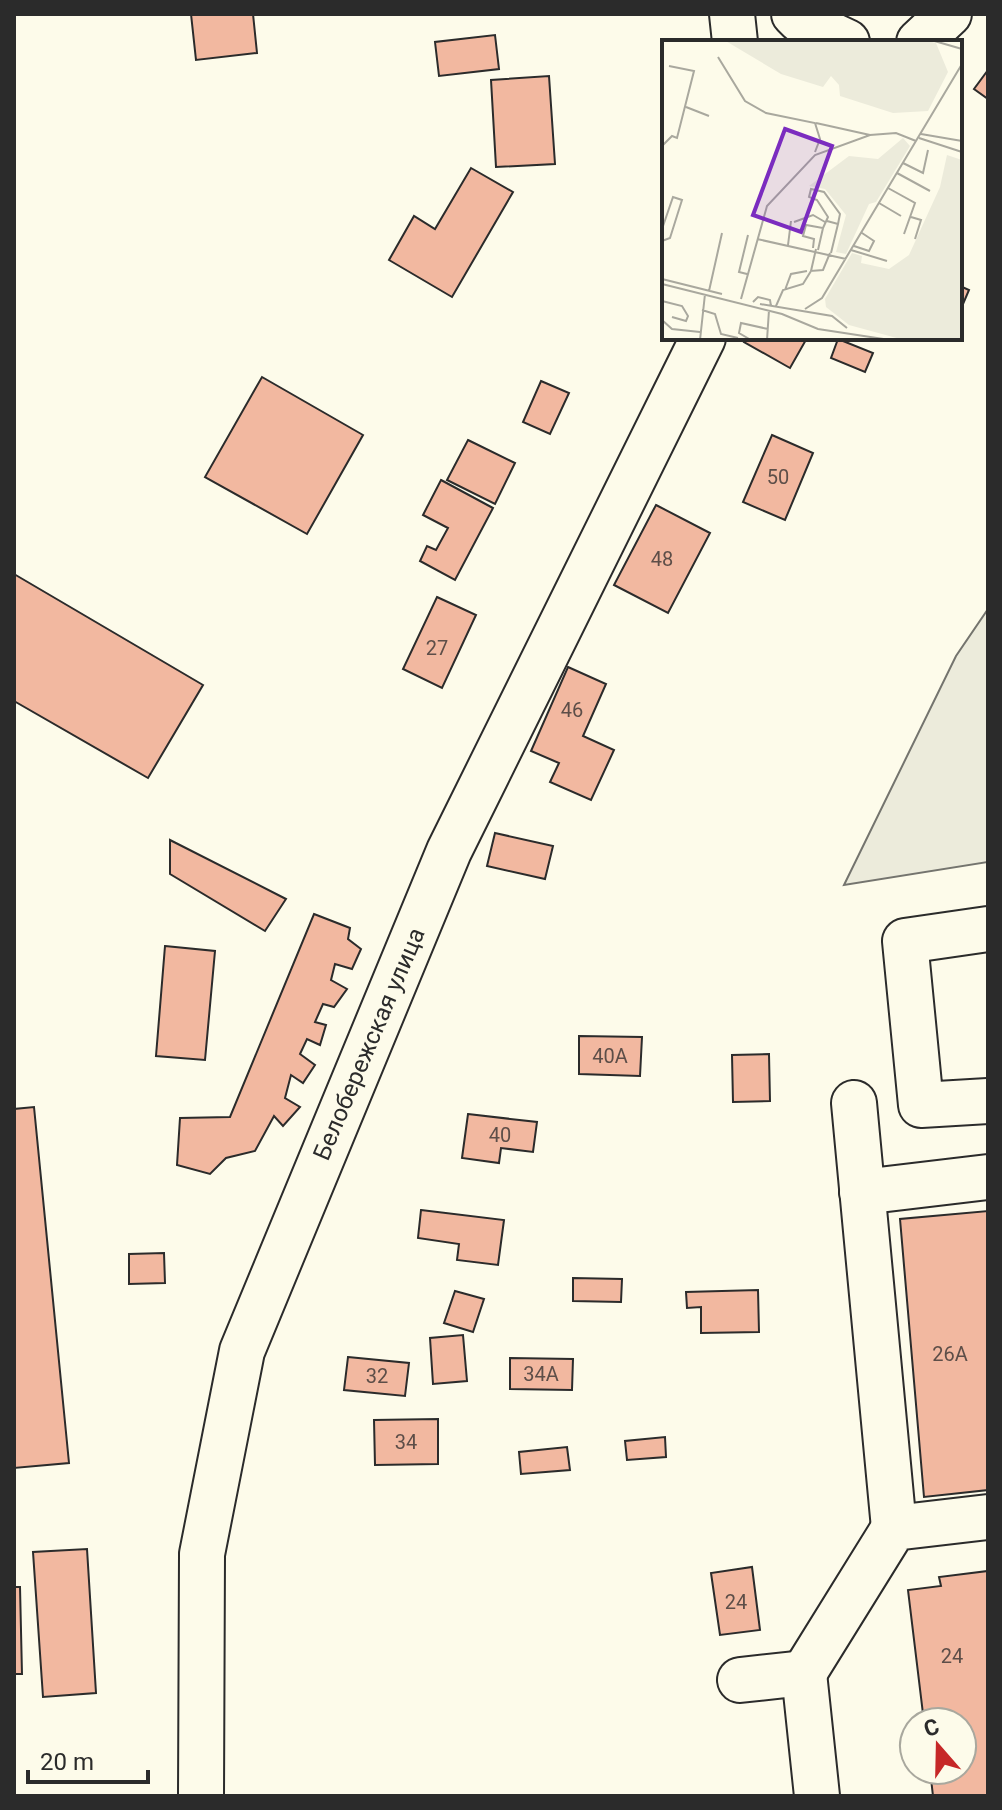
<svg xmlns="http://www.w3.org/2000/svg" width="1002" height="1810" font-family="Roboto,sans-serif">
	<rect width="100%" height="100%" fill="#fdfbea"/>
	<polygon fill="#ecebdb" stroke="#74746e" stroke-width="2" points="988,609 988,862 844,885 956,656"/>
	<g fill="#f2b8a0" stroke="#2b2b2b" stroke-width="2">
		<polygon points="191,14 253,14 257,53 196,60"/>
		<polygon points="495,35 499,69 439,76 435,42"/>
		<polygon points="988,70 988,99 974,89"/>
		<polygon points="549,76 555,164 496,167 491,80"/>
		<polygon points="471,168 513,192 452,297 389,260 414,216 435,229"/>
		<polygon points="960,286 969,290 960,311"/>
		<polygon points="746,338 807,338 790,368 744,342"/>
		<polygon points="838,339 873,353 865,372 831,358"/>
		<polygon points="262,377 363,435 307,534 205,477"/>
		<polygon points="541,381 569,393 550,434 523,422"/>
		<polygon points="772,435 813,453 785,520 743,502"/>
		<polygon points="468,440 515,463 495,504 447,480"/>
		<polygon points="441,480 493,508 455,580 420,561 427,546 436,550 448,528 423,515"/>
		<polygon points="656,505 710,533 668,613 614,585"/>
		<polygon points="14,574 203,685 148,778 14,701"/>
		<polygon points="437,597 476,615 442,688 403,669"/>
		<polygon points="568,667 606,684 583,736 614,750 591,800 550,782 559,763 531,751"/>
		<polygon points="495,833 553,846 545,879 487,866"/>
		<polygon points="170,840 286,899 265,931 170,874"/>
		<polygon points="314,914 350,928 348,939 361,949 352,969 335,964 331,980 347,989 334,1007 323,1004 315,1022 326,1025 320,1045 307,1039 300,1054 315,1065 303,1083 291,1075 285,1098 300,1107 283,1126 274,1116 255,1151 226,1158 210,1174 177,1165 180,1118 230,1117"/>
		<polygon points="165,946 215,951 205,1060 156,1056"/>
		<polygon points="579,1036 642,1037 640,1076 579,1074"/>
		<polygon points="769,1054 770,1101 733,1102 732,1055"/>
		<polygon points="34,1107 69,1463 14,1468 14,1109"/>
		<polygon points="468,1114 537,1122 533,1152 501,1148 499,1163 462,1158"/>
		<polygon points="421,1210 504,1220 498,1265 457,1260 459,1244 418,1238"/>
		<polygon points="988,1211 988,1490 924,1497 900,1219"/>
		<polygon points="164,1253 165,1283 129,1284 129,1254"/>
		<polygon points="573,1278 622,1279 621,1302 573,1301"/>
		<polygon points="758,1290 759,1332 701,1333 701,1307 687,1308 686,1292"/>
		<polygon points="455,1291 484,1299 473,1332 444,1323"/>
		<polygon points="463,1335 467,1381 433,1384 430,1338"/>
		<polygon points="348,1357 409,1363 405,1396 344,1390"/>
		<polygon points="510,1358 573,1359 572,1390 510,1389"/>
		<polygon points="438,1419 438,1464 375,1465 374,1420"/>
		<polygon points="665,1437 666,1457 627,1460 625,1441"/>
		<polygon points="567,1447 570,1470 521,1474 519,1452"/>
		<polygon points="87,1549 96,1693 43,1697 33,1552"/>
		<polygon points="752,1567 760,1630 720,1635 711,1573"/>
		<polygon points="988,1571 988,1796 933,1796 930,1770 962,1770 962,1722 924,1722 908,1590 941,1586 939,1577"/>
		<polygon points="14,1587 20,1587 22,1674 14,1674"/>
	</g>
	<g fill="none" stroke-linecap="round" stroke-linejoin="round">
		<g stroke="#2b2b2b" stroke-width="48">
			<g id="minor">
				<polyline points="732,14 735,42"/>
				<polyline points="794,14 800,20 847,42"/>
				<polyline points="919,42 949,14"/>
				<polyline points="988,929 905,941 921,1105 988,1101"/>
				<polyline points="854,1103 894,1528"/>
				<polyline points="862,1192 988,1177"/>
				<polyline points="804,1673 894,1528 988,1517"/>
				<polyline points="740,1680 804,1673 817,1796"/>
				<polyline points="201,1796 202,1554 242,1351 449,851 703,338"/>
			</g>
		</g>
		<use href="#minor" stroke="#fdfbea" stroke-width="44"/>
	</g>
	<g text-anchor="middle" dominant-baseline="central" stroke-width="6" stroke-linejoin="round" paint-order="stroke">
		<g font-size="20" fill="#5d4e48">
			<text x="778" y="477">50</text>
			<text x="662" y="559">48</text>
			<text x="437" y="648">27</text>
			<text x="572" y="710">46</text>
			<text x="610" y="1056">40А</text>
			<text x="500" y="1135">40</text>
			<text x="950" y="1354">26А</text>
			<text x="541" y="1374">34А</text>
			<text x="377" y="1376">32</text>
			<text x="406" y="1442">34</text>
			<text x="736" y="1602">24</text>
			<text x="952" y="1656">24</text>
		</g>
		<g font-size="24" fill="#2b2b2b" stroke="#fdfbea">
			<text transform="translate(369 1044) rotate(-67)">Белобережская улица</text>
		</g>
	</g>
	<g transform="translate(662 40)">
		<rect width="300" height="300" fill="#fdfbea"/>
		<path d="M62,0H263L274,3L286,32L266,71L231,73L178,56L177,45L169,36L161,47L119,34ZM241,98L248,106L214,162L207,164L184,214L174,212L184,175L163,149L147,146L187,116L216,119ZM285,115L300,120V300H242L187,285L164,267L163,259L190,213L200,216L199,223L227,229L247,215L278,147Z" fill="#ecebdb"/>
		<path fill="none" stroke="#a9a89e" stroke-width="2" d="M269,0L300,9M56,17L83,61L104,73L153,83L158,99L153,112M24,67L47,76M154,83L208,95M259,94L300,101M257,98L300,112M0,106L10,96L15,98L32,31L7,26M241,123L261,133L266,110M235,133L268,151M226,148L253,163L242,194M217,163L239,176M249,177L259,180L253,199M132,182L151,175L163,182M161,188L166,177L155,160L147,157L149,149L162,152L178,174L176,184L165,181M0,189L11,157L20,160L8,198L0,201M95,199L184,219M126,205L129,181M192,206L207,211L212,201L200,193M151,208L152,199L141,196L144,185L161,188L156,210M154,209L149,231L161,230L168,213M189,210L225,221M169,213L176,184M85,234L77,232L86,195M0,239L60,254M0,244L120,274L156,289L228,300M123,250L129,234L145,231M47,251L60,193M79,259L105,166L153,115L208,95L234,93L254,101M0,261L20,266L26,276L24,281L10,277M91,262L96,257L108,260L109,266M98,264L170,276L185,288M114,266L121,250L141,244L149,231M143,269L160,258L300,24M40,270L53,274L59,294L76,298M0,280L10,289L38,292M38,300L43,254M89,300L77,293L79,283L106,289M105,300L107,270"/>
		<path fill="#7b2cbf" fill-opacity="0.15" stroke="#7b2cbf" stroke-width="4" d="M123,89L170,106L139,192L91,175Z"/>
		<rect width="300" height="300" fill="none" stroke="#2b2b2b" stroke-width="4"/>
	</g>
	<rect width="1002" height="1810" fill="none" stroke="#2b2b2b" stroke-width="32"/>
	<g transform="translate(938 1746) rotate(340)"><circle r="38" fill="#fdfbea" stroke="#a9a89e" stroke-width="2"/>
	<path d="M0-6L14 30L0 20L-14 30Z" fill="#c62828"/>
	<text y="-12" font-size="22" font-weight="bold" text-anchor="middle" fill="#2b2b2b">С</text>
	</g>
	<path d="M28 1770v12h120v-12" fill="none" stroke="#2b2b2b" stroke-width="4"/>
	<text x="40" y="1770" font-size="24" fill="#2b2b2b" stroke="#fdfbea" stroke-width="6" paint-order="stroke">20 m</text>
</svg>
